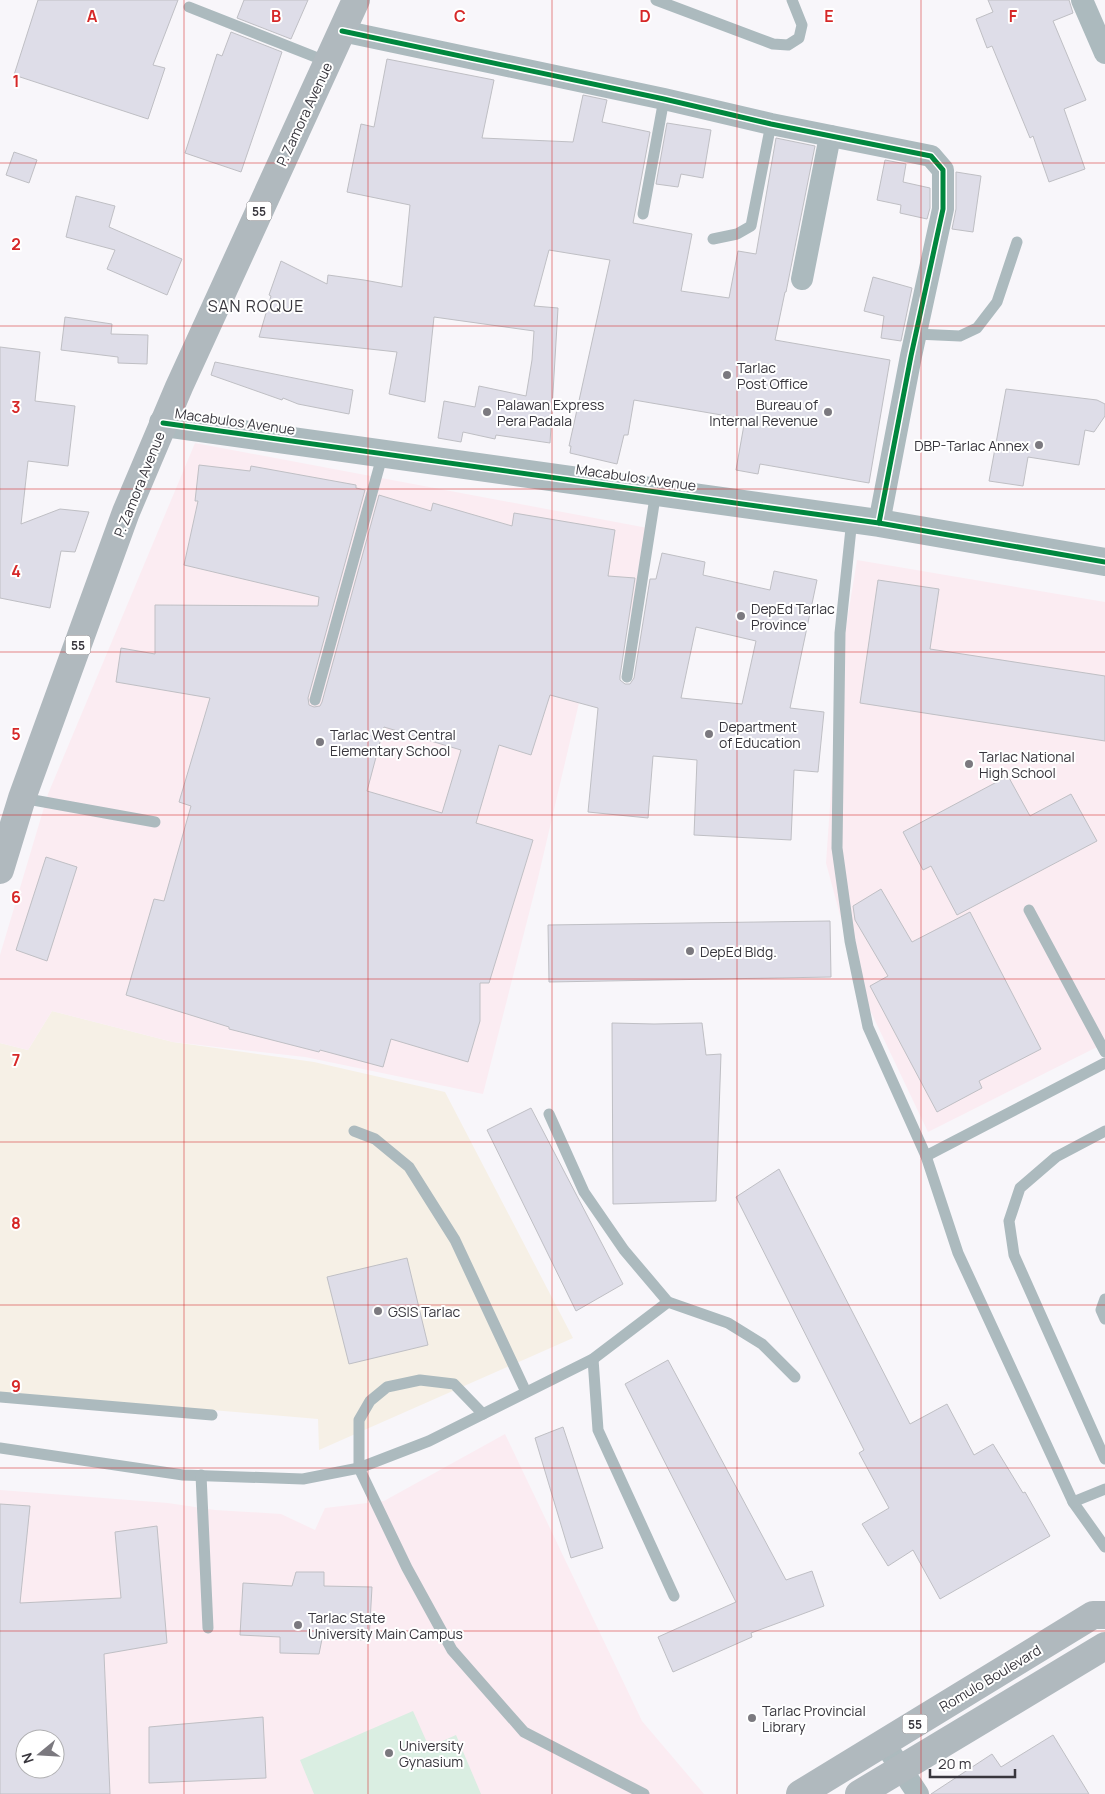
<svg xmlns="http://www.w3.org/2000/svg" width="1105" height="1794" font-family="Manrope,sans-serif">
	<rect width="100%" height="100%" fill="#f8f6fa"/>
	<polygon fill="#f6f0e6" points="52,1011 173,1042 314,1062 445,1092 573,1338 319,1450 318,1419 0,1392 0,1043 28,1050"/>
	<g fill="#fbecf2" fill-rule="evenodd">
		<polygon points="195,443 653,529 618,664 582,690 538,878 483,1094 305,1057 173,1042 52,1011 28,1050 0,1043 0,955 48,794"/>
		<polygon points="857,560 1105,602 1105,1043 928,1132 860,989 826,863 840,664"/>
		<path d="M505,1434L642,1721L704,1794H0V1490L168,1503L215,1510L281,1514L315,1530L325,1508L384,1501ZM25,1739H55V1769H25Z"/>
	</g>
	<polygon fill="#daeee2" points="413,1711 429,1747 456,1735 481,1794 314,1794 300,1760"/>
	<g fill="#dedde8" stroke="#bfbfc4" fill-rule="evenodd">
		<polygon points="38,0 178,0 153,65 165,68 148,119 14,75"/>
		<polygon points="244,0 308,0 291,39 237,18"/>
		<polygon points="988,0 1069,0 1073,13 1053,21 1086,100 1064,109 1085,169 1049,182 1033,136 1030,138 992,46 987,48 976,19 993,12"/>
		<polygon points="231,32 282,52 241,172 185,153 217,54 222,56"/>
		<polygon points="387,59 494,80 482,138 573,142 583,95 607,100 602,122 650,132 633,223 692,234 681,291 729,298 738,251 756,254 776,138 815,146 786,292 785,292 775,340 890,360 869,483 760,464 758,474 736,470 745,419 634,400 628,435 624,435 617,464 570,453 571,446 569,446 610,260 549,250 534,306 558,308 550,443 496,435 495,439 463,432 461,442 438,438 444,401 475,407 479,386 526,396 532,360 534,331 434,317 425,402 389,394 397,352 259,337 271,296 269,295 281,261 327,284 328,275 364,280 402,287 410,205 347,192 361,124 374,127"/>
		<polygon points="667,123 711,130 703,178 681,174 678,187 656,184"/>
		<polygon points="14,152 37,160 29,183 6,175"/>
		<polygon points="885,160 906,164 903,182 930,188 930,208 927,219 900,213 901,205 877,200"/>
		<polygon points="956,172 981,176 973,232 952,229 956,209"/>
		<polygon points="76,196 115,206 109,227 182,259 167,295 107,269 115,250 66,237"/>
		<polygon points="873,277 912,288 901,341 881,338 884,316 864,311"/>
		<polygon points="65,317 112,324 111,334 148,335 147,364 118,363 118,357 61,350"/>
		<polygon points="0,347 40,352 35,401 75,406 68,466 28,461 21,524 60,509 89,512 75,552 61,551 50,608 0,598"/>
		<polygon points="215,362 353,390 349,414 298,404 283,398 282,400 211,375"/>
		<polygon points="1006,389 1097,400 1105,404 1105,416 1094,432 1085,430 1079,465 1028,457 1023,486 989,481"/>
		<path d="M199,465L250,471L251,466L356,485V488L365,490L308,698L309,705L314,707L320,706L322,702L379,495L431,511L433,503L512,526L514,513L615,530L608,576L635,578L620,676V680L625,684H630L634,678L650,579H656L662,553L705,562L703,575L770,590L774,571L817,580L790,708L824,712L818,772L794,770L791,840L694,835L697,760L653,756L648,818L588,812L598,708L550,695L531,755L499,745L476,823L533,840L489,983H480V1021L468,1062L391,1039L383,1067L320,1050L319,1052L229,1029V1027L126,995L154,899L164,901L191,806L179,802L210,698L116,682L121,648L155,654V605L318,606L319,597L184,565L198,501H195ZM696,627L756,641L742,704L681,698ZM384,727L461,750L442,813L367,791Z"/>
		<polygon points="878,580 939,589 930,649 1105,676 1105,741 860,703"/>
		<polygon points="1008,776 1030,816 1071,794 1097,841 957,915 931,866 923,870 903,832"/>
		<polygon points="46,857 77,867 47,961 16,950"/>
		<polygon points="881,889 912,942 970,912 1041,1049 979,1081 982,1088 937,1112 870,986 888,976 855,920 853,906"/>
		<polygon points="830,921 831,977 549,982 548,925"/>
		<polygon points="612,1023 654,1024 702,1023 706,1055 721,1054 716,1201 613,1204"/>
		<polygon points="531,1108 623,1284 576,1311 487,1130"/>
		<polygon points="779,1169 910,1424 947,1404 974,1455 993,1444 1023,1493 1025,1492 1050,1536 940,1599 913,1550 888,1566 862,1524 889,1508 859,1453 864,1450 736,1197"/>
		<polygon points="407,1258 428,1345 349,1364 327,1277"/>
		<polygon points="668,1360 786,1580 812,1571 824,1606 751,1633 752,1637 673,1672 658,1637 736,1602 625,1384"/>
		<polygon points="563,1427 603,1548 571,1558 535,1438"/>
		<path d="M0,1504L30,1506L20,1603L121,1598L115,1532L157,1526L167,1643L104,1654L110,1794H0ZM25,1739H55V1769H25Z"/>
		<polygon points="296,1572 324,1572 324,1586 372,1587 369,1640 322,1639 319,1654 280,1653 280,1637 240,1635 243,1583 292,1586"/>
		<polygon points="263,1717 266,1778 149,1783 149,1727"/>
		<polygon points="1053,1735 1089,1794 931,1794 992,1754 1001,1767"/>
	</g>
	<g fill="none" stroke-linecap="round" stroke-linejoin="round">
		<g stroke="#acbabe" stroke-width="11">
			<polyline points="656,0 773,44 788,45 799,38 802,25 792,0"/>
			<polyline points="189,7 328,62"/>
			<polyline points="643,214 664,99"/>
			<polyline points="713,239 737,234 751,226 771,124"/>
			<polyline points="916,334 960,336 977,328 997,302 1017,242"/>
			<polyline points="852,519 840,633 837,848 850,941 868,1027 926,1156 958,1253 1073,1502 1105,1547"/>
			<polyline points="627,677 656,491"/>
			<polyline points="315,700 383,453"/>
			<polyline points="22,798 155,822"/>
			<polyline points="1029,910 1105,1052"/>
			<polyline points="354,1131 375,1139 409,1167 455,1240 526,1392"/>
			<polyline points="1105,1131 1056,1157 1020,1188 1009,1221 1014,1255 1105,1459"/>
			<polyline points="926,1156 1105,1063"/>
			<polyline points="1105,1299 1101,1310 1105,1319"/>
			<polyline points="668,1302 728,1323 762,1344 795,1377"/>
			<polyline points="593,1359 598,1430 674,1596"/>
			<polyline points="0,1397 212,1415"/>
			<polyline points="483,1414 454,1384 420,1380 387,1387 370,1401 359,1420 359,1468 407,1568 452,1650 524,1732 644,1794"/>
			<polyline points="0,1448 183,1475 303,1479 359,1468 429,1441 593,1359 668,1302 624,1250 584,1192 549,1114"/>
			<polyline points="201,1475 208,1628"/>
			<polyline points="1073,1502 1105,1489"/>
		</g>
		<g stroke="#acbabe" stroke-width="22">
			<polyline points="1082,0 1105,53"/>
			<polyline points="342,31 664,99 771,124 931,156 943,170 943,209 911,356 879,523"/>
			<polyline points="802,279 830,136"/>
			<polyline points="884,1743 918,1794"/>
		</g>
		<polyline stroke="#acbabe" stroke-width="28" points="163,423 879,523 1105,562"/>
		<g stroke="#b0b9be" stroke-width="28">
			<polyline points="0,870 22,798 126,512 179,387 356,0"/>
			<polyline points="800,1794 1093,1615 1105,1615"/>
			<polyline points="859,1794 1105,1646"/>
		</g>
		<g stroke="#fff" stroke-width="8">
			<g id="cycleway">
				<polyline points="342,31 664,99 771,124 931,156 943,170 943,209 911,356 879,523"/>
				<polyline points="163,423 879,523 1105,562"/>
			</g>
		</g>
		<use href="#cycleway" stroke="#00873e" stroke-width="5"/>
	</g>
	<path fill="none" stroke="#d62828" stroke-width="1" stroke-opacity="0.55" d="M184,0V1794M368,0V1794M552,0V1794M737,0V1794M921,0V1794M0,163H1105M0,326H1105M0,489H1105M0,652H1105M0,815H1105M0,979H1105M0,1142H1105M0,1305H1105M0,1468H1105M0,1631H1105"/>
	<g fill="#7b797f" stroke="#fff" stroke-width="2">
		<circle cx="727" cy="375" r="5"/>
		<circle cx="487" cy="412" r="5"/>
		<circle cx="828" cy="412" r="5"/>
		<circle cx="1039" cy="445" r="5"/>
		<circle cx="741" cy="616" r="5"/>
		<circle cx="709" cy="734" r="5"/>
		<circle cx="320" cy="742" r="5"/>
		<circle cx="969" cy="764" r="5"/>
		<circle cx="690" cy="951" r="5"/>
		<circle cx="378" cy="1311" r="5"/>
		<circle cx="298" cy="1625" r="5"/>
		<circle cx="752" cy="1718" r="5"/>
		<circle cx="389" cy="1753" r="5"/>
	</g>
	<g text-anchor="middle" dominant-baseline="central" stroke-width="4" stroke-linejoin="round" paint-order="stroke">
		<g fill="#fff" stroke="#747277" stroke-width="1">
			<rect x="246.5" y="201.5" width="25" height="19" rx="4"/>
			<rect x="65.5" y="635.5" width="25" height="19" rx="4"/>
			<rect x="902.5" y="1714.5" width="25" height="19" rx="4"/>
		</g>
		<g font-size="12" font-weight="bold" fill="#38363d">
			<text x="259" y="211">55</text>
			<text x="78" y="645">55</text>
			<text x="915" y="1724">55</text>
		</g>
		<g font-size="14" fill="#38363d" stroke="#fff">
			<text transform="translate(304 114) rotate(-65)">P. Zamora Avenue</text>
			<text transform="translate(235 421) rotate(8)">Macabulos Avenue</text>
			<text transform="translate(636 477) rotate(8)">Macabulos Avenue</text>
			<text transform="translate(139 484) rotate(-68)">P. Zamora Avenue</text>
			<text transform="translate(990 1678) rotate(-31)">Romulo Boulevard</text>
		</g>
		<g font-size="14" fill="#38363d" stroke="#fff" text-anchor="start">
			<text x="737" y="367">Tarlac<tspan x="737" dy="16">Post Office</tspan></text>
			<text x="497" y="404">Palawan Express<tspan x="497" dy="16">Pera Padala</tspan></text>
			<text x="818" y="404" text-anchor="end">Bureau of<tspan x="818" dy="16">Internal Revenue</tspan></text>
			<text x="1029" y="445" text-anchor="end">DBP-Tarlac Annex</text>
			<text x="751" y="608">DepEd Tarlac<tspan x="751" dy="16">Province</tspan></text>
			<text x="719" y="726">Department<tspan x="719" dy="16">of Education</tspan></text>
			<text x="330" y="734">Tarlac West Central<tspan x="330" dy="16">Elementary School</tspan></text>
			<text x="979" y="756">Tarlac National<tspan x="979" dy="16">High School</tspan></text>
			<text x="700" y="951">DepEd Bldg.</text>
			<text x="388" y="1311">GSIS Tarlac</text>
			<text x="308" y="1617">Tarlac State<tspan x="308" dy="16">University Main Campus</tspan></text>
			<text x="762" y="1710">Tarlac Provincial<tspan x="762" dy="16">Library</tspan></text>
			<text x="399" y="1745">University<tspan x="399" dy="16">Gynasium</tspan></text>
		</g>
		<g font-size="16" letter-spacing="1" fill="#38363d" stroke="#fff">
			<text x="256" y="306">SAN ROQUE</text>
		</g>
	</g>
	<g font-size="16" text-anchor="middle" font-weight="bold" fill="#d62828" stroke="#fff" stroke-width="4" stroke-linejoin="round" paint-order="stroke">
		<text x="92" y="22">A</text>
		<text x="276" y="22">B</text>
		<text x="460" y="22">C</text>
		<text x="645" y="22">D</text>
		<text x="829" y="22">E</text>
		<text x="1013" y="22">F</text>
		<text x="16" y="87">1</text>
		<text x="16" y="250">2</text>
		<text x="16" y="413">3</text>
		<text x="16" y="577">4</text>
		<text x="16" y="740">5</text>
		<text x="16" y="903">6</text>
		<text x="16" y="1066">7</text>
		<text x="16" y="1229">8</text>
		<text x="16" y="1392">9</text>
	</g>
	<g transform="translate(40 1754) rotate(252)"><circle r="24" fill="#ffffff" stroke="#afafb1"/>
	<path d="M0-4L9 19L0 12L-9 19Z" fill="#7b797f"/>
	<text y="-8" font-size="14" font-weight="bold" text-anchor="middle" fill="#38363d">N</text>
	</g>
	<path d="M930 1769v8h85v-8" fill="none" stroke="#38363d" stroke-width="2.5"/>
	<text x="938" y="1769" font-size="15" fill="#38363d" stroke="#ffffff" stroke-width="4" paint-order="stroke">20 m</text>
</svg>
